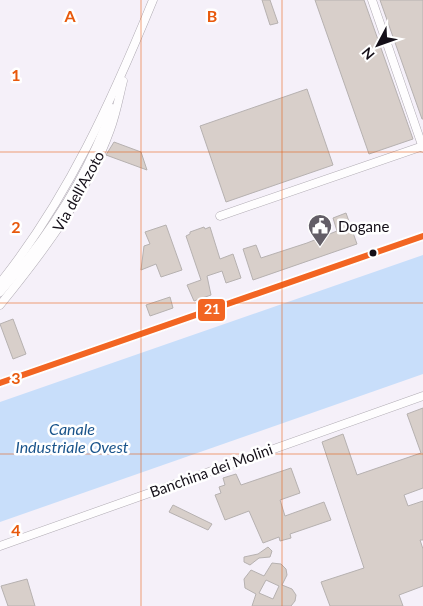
<svg xmlns="http://www.w3.org/2000/svg" width="423" height="606" font-family="Lato,sans-serif">
	<rect width="100%" height="100%" fill="#f5f0f9"/>
	<polygon fill="#c8defa" points="423,255 423,374 0,522 0,402"/>
	<g fill="#d8cfca" stroke="#b6b1b0" fill-rule="evenodd">
		<polygon points="262,0 270,0 278,23 270,25"/>
		<polygon points="315,0 364,0 413,139 369,154"/>
		<polygon points="380,0 423,0 423,119 422,119"/>
		<polygon points="307,89 333,165 226,202 200,126"/>
		<polygon points="114,142 141,152 147,170 106,155"/>
		<polygon points="346,213 357,244 253,280 243,249 256,245 261,258 307,243 337,231 333,218"/>
		<polygon points="166,225 182,270 161,277 156,264 141,270 144,246 150,244 145,232"/>
		<polygon points="204,227 205,229 210,227 220,259 233,254 241,278 226,283 222,271 207,276 211,295 194,301 187,285 201,280 186,236 190,234 190,232"/>
		<polygon points="170,297 173,308 150,316 146,305"/>
		<polygon points="13,319 26,354 13,359 0,324"/>
		<polygon points="423,408 423,488 404,495 408,506 423,501 423,540 420,540 423,549 423,586 399,595 403,606 330,606 321,582 364,568 322,442 343,434 357,475 421,453 407,414"/>
		<polygon points="291,468 300,493 280,500 285,516 324,502 331,520 290,534 291,538 280,541 279,537 263,543 249,511 225,520 215,495 221,493 219,487 225,485 223,478 236,474 241,485"/>
		<polygon points="173,505 212,524 208,530 169,512"/>
		<polygon points="268,547 272,551 270,557 259,558 250,565 244,562 244,557 258,554"/>
		<path d="M272,563L281,564L286,569L287,575L282,585L292,589L296,595L295,601L291,606H252L256,594L245,588L244,579L251,570L264,576ZM266,580L279,586L273,599L259,593Z"/>
		<polygon points="27,579 35,606 8,606 1,586"/>
	</g>
	<g fill="none" stroke-linecap="round" stroke-linejoin="round">
		<g stroke="#b0abb3" stroke-width="9">
			<g id="minor">
				<polyline points="372,0 423,148"/>
				<polyline points="220,216 423,146"/>
				<path d="M0,283C68,198 112,100 153,0"/>
				<path d="M0,292C47,239 88,176 112,108"/>
				<path d="M0,305C43,252 87,194 110,130C116,114 119,97 123,81"/>
				<polyline points="0,383 423,236"/>
				<polyline points="0,546 423,396"/>
			</g>
		</g>
		<use href="#minor" stroke="#fefdfe" stroke-width="8"/>
		<g stroke="#fff" stroke-width="10">
			<polyline id="bus-1" points="0,383 423,236"/>
		</g>
		<use href="#bus-1" stroke="#f26522" stroke-width="6"/>
	</g>
	<path fill="none" stroke="#e8590c" stroke-width="1" stroke-opacity="0.55" d="M141,0V606M282,0V606M0,152H423M0,303H423M0,454H423"/>
	<defs>
		<g id="civic-pin" transform="scale(1.25)"><path d="M0 17L-7.5 6A9.5 9.5 0 1 1 7.5 6Z" fill="#635e67" stroke="#fff"/><path d="M-.6-6.5H3V-4.5H.6V-3L4-1V1h2V6H-6V1h2V-1L-.6-3ZM-1.2 2.5V6h2.4V2.5Z" fill="#fff"/></g>
	</defs>
	<g fill-rule="evenodd">
		<use href="#civic-pin" x="320" y="226"/>
	</g>
	<circle fill="#140f18" stroke="#fff" stroke-width="2" cx="373" cy="253" r="4.5"/>
	<g text-anchor="middle" dominant-baseline="central" stroke-width="5" stroke-linejoin="round" paint-order="stroke">
		<g font-size="15" fill="#140f18" stroke="#fff">
			<text transform="translate(78 191) rotate(-61)">Via dell'Azoto</text>
			<text transform="translate(211 470) rotate(-20)">Banchina dei Molini</text>
		</g>
		<g font-size="15" fill="#140f18" stroke="#fff" text-anchor="start">
			<text x="338" y="226">Dogane</text>
		</g>
		<g font-size="16" font-style="italic" fill="#1a548b" stroke="#fff">
			<text x="72" y="428">Canale<tspan x="72" dy="18">Industriale Ovest</tspan></text>
		</g>
	</g>
	<g font-size="16" text-anchor="middle" font-weight="bold" fill="#e8590c" stroke="#fff" stroke-width="5" stroke-linejoin="round" paint-order="stroke">
		<text x="70" y="22">A</text>
		<text x="212" y="22">B</text>
		<text x="16" y="81">1</text>
		<text x="16" y="233">2</text>
		<text x="16" y="384">3</text>
		<text x="16" y="536">4</text>
	</g>
	<rect stroke="#fff" stroke-width="2" x="197" y="298" width="29" height="24" rx="5" fill="#f26522"/>
	<g font-size="14" text-anchor="middle" font-weight="bold" fill="#fff">
		<text x="212" y="314">21</text>
	</g>
	<g transform="translate(378 45) rotate(229)" stroke="#ffffff" stroke-width="4" paint-order="stroke">
	<path d="M0-4L9 19L0 12L-9 19Z" fill="#140f18"/>
	<text y="-8" font-size="14" font-weight="bold" text-anchor="middle" fill="#140f18">N</text>
	</g>
</svg>
